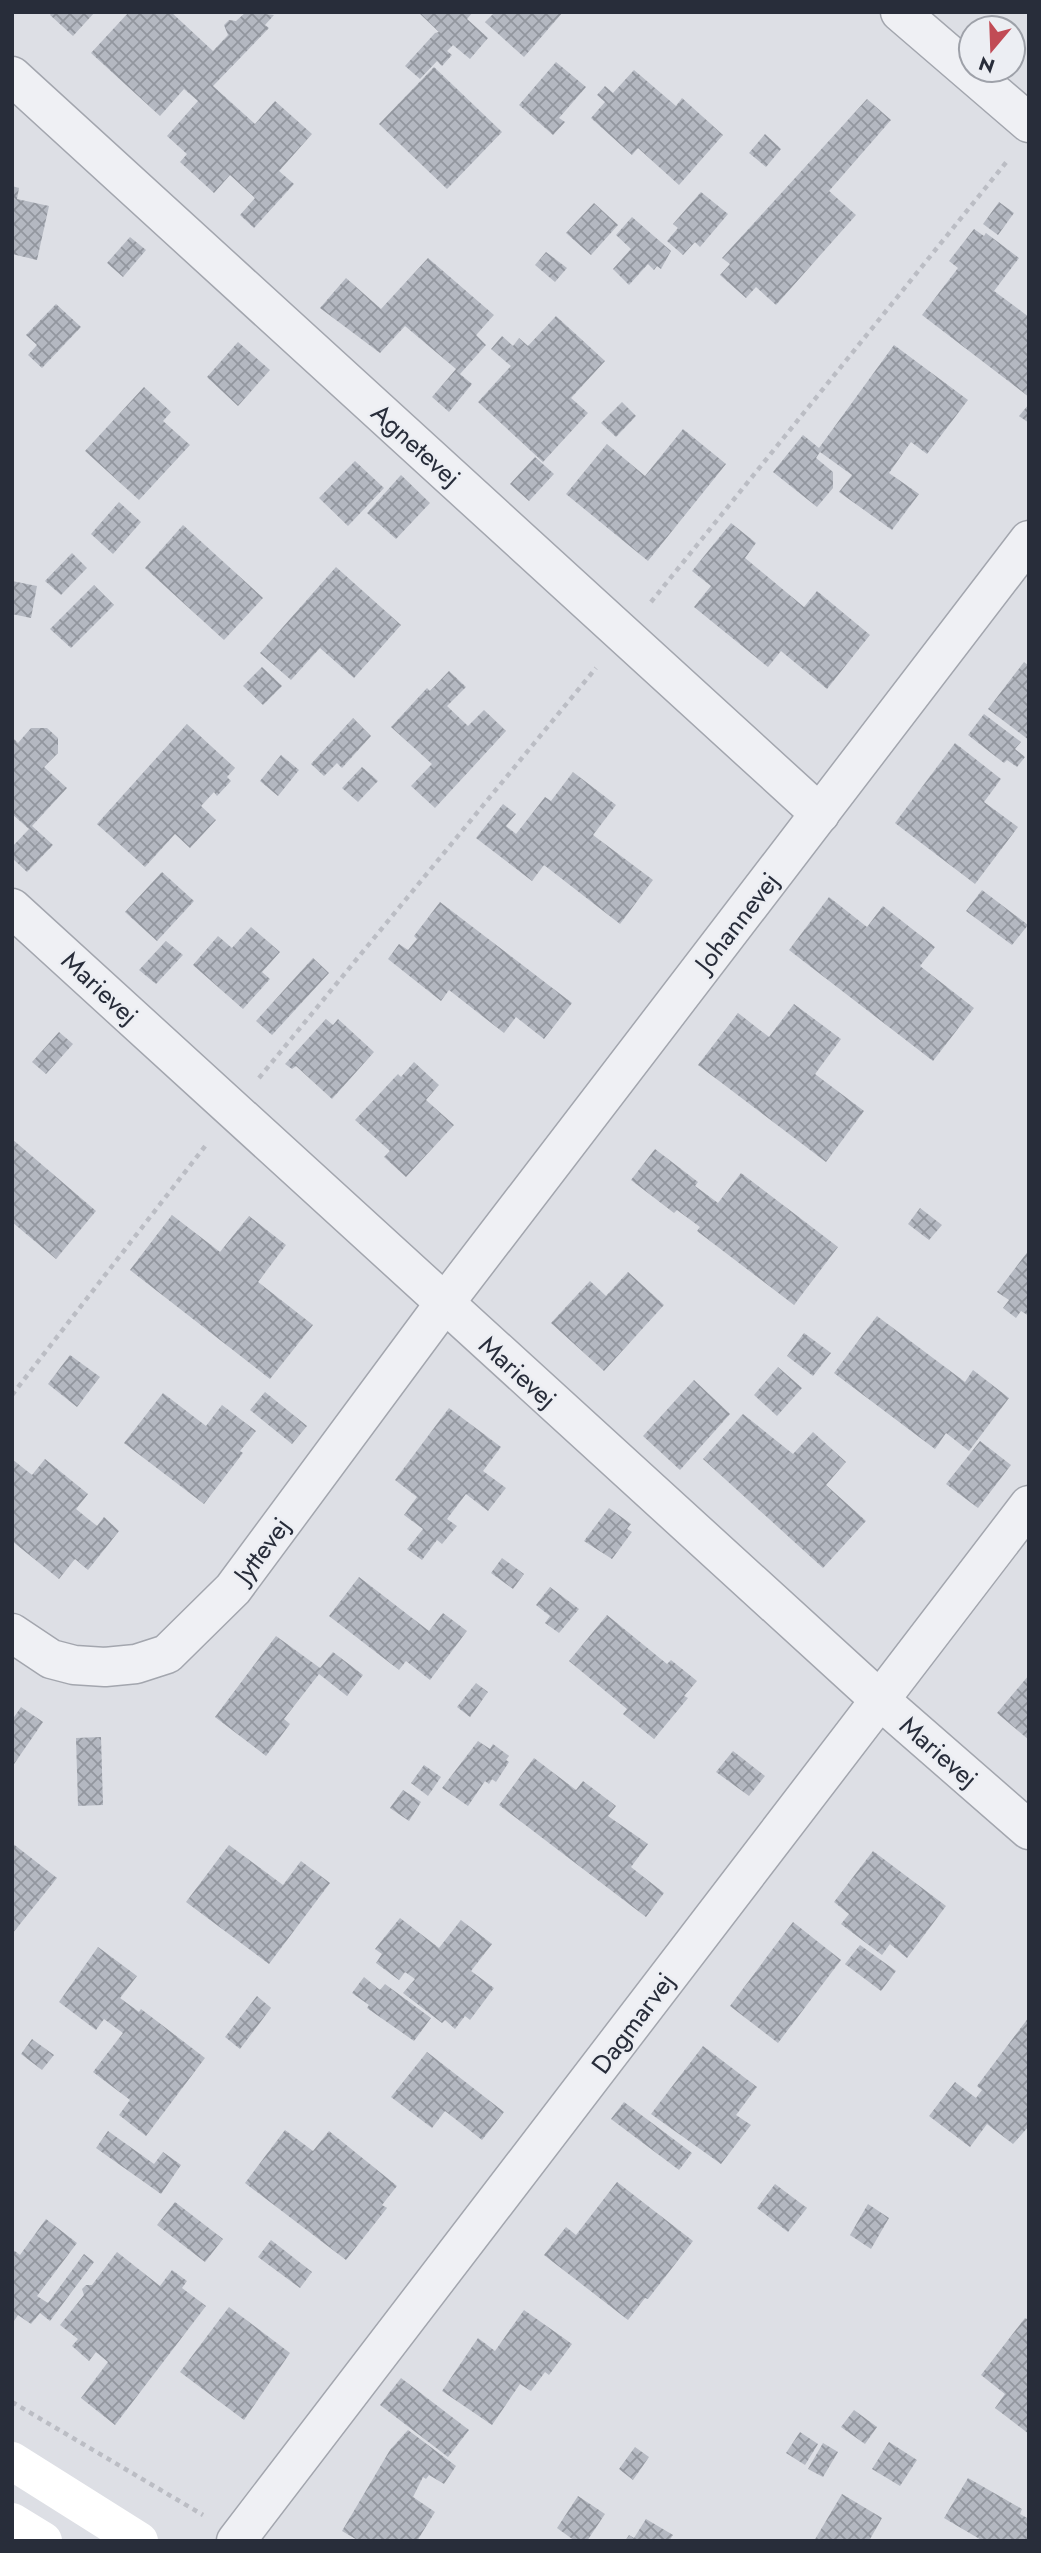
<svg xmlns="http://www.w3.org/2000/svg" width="1041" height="2553" font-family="Jost,sans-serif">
	<defs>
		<pattern id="building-cross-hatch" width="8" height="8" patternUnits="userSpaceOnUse" patternTransform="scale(1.75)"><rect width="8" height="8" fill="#b4b8c1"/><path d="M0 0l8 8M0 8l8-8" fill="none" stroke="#92969e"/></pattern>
	</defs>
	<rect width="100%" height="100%" fill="#dddfe5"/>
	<g fill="url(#building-cross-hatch)">
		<polygon points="52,12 95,12 73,36 50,15"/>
		<polygon points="129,12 171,12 213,51 228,35 224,25 229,20 236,21 246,12 274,15 265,25 269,28 213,86 255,124 275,101 312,134 279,171 294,184 254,228 240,215 255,198 230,175 214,193 180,162 187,154 167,136 198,101 184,89 160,116 91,53"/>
		<polygon points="418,12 473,12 467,19 488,38 470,59 453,45 447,51 452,55 442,66 437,61 420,79 405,66 435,33 439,32"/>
		<polygon points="495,12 563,12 524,57 485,22"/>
		<polygon points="556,62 586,87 559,118 565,122 553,135 519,105"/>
		<polygon points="434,67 502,132 447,189 379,124"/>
		<polygon points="634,70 676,106 682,98 723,135 679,185 638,148 632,155 591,118 605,102 597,95 605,86 613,93"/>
		<polygon points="867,99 891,120 829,191 856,215 776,305 756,287 746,298 720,275 730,264 722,258"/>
		<polygon points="765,134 781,149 766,167 749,153"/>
		<polygon points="12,186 19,188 17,199 49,206 37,260 12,254"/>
		<polygon points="701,192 728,214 700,247 695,242 683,255 667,241 678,228 673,224"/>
		<polygon points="999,202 1014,213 998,235 983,224"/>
		<polygon points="594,203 618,225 591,255 566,233"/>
		<polygon points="632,217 671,251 661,269 657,266 654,270 648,264 629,285 613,269 631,249 616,235"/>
		<polygon points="974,229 984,236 986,233 1019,258 994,291 1029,317 1029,397 922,315 958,268 949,261"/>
		<polygon points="130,237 146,250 123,277 107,263"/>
		<polygon points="546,252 567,268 555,282 535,265"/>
		<polygon points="428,258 494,315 476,335 486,345 460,374 472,384 449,412 432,397 456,369 405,326 380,353 320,308 346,278 381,309"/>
		<polygon points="56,304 81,327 42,368 28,355 37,345 26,335"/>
		<polygon points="556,316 605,361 571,398 588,413 543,462 478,402 511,366 491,349 502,336 513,346 519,338 528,346"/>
		<polygon points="238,342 270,370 238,406 207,377"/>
		<polygon points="894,345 968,400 927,454 911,442 889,473 919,494 892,530 839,492 852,475 820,452 816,458 833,472 833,488 817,507 773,472 803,435 819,448"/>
		<polygon points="144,387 171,412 163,421 190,445 139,500 85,451"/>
		<polygon points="622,402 636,416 616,437 601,423"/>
		<polygon points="1029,404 1029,423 1019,416"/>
		<polygon points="683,429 726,464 648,561 566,494 607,444 645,476"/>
		<polygon points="535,457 554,474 529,501 510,484"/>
		<polygon points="355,461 384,488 348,526 319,498"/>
		<polygon points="401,475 430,503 396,539 367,513"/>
		<polygon points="119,502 141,522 113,554 91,534"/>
		<polygon points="731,523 756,543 745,558 804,607 817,591 870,635 827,689 781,651 768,667 694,607 711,586 692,571"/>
		<polygon points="183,525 263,598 224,640 145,568"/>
		<polygon points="72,553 87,568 61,595 45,581"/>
		<polygon points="336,567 401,625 354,678 320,648 291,680 260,653"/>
		<polygon points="12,581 37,586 31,618 12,614"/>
		<polygon points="94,585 114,605 71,648 50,629"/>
		<polygon points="1024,662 1029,666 1029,740 988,709"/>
		<polygon points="262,667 282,686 263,705 243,686"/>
		<polygon points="449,671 466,687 447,706 468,726 484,710 506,731 435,808 411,786 432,764 391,727 427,688 430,691"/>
		<polygon points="984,714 1021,742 1015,749 1025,757 1017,767 1007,760 1004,763 968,735"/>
		<polygon points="353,718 371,736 342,768 337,763 324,776 311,764"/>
		<polygon points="187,724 235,768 227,777 231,781 217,796 214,792 201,806 216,820 190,848 175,834 145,867 97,824"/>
		<polygon points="31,728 47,728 58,738 58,753 44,767 67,788 32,826 53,845 27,872 12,858 12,847 29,829 12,814 12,737 18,743"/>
		<polygon points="955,743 1001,779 984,802 1018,827 975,884 895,823"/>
		<polygon points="281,755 299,770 278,796 260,781"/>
		<polygon points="362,767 378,781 358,802 342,788"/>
		<polygon points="573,772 616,805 593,835 653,880 620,924 544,865 532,881 476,838 503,804 516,814 506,826 516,834 545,797 551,801"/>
		<polygon points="162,872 194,901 157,941 125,912"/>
		<polygon points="982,890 1028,925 1012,945 966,911"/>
		<polygon points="829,897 867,927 883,906 935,947 920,966 974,1008 933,1061 789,950"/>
		<polygon points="440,902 572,1003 544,1039 516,1017 504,1033 449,990 441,1001 388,959 399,944 408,950 417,939 414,936"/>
		<polygon points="251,927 280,952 262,972 270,979 243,1009 193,965 218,936 232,948"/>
		<polygon points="166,941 183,955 156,984 139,970"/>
		<polygon points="313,958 329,973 272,1035 256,1021"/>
		<polygon points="794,1004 841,1039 815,1074 864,1111 826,1162 698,1065 738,1013 769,1037"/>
		<polygon points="326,1019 333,1025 338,1019 374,1052 332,1099 296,1066 292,1069 285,1064"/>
		<polygon points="59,1032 73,1044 46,1074 32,1062"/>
		<polygon points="414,1062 439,1085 426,1100 454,1125 406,1177 384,1157 390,1151 355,1120 398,1074 401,1077"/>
		<polygon points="12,1139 96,1211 56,1259 12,1222"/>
		<polygon points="655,1149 698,1182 695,1186 718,1203 741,1173 838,1247 794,1305 697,1231 700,1227 677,1210 674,1213 631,1180"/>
		<polygon points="920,1208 942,1225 929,1240 908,1224"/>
		<polygon points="172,1215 220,1252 249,1216 286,1245 258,1282 313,1325 270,1379 130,1270"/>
		<polygon points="1029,1250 1029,1316 1021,1311 1016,1318 1003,1308 1009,1300 997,1292"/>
		<polygon points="628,1272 664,1305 604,1371 551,1323 590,1281 606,1296"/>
		<polygon points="877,1316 965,1382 973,1370 1009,1398 969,1451 946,1433 935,1449 834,1373"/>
		<polygon points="804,1333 831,1353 813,1376 787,1356"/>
		<polygon points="70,1355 100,1377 77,1407 48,1384"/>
		<polygon points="778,1367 802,1388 777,1416 754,1395"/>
		<polygon points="694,1380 730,1414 680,1470 643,1436"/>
		<polygon points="265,1392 307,1426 292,1444 250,1410"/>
		<polygon points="163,1393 206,1426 222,1405 256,1431 240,1451 243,1453 204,1504 124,1443"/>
		<polygon points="449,1408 501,1447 483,1471 506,1488 488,1511 466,1494 447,1519 457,1526 442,1544 437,1540 422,1560 407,1549 423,1529 404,1515 417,1497 395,1480"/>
		<polygon points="743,1414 793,1454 813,1432 846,1462 826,1485 866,1521 823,1568 703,1459"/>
		<polygon points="980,1441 1011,1465 978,1508 946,1484"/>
		<polygon points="12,1459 32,1475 45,1459 88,1494 76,1509 97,1526 104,1517 119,1531 88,1570 75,1559 59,1579 12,1541"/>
		<polygon points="609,1508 631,1524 627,1529 632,1532 612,1559 584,1541"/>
		<polygon points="502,1558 524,1574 513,1589 491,1573"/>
		<polygon points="359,1577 429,1631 443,1613 467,1631 430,1680 406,1661 399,1670 329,1616"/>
		<polygon points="550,1587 579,1609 559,1633 545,1623 550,1616 536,1605"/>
		<polygon points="607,1615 667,1664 671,1660 697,1681 684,1696 688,1698 654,1739 623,1714 627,1709 569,1661"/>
		<polygon points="276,1636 320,1668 333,1652 363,1675 347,1696 319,1674 284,1719 290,1724 266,1756 215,1717"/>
		<polygon points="1029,1675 1029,1740 997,1713"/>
		<polygon points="476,1683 488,1692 470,1717 457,1707"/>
		<polygon points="21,1707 43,1722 12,1767 12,1720"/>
		<polygon points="101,1737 103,1805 78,1806 76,1738"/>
		<polygon points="478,1741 490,1749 493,1744 509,1756 506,1760 509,1762 496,1782 492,1779 489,1784 485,1781 468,1806 442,1788"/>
		<polygon points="733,1751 765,1776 749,1796 716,1772"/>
		<polygon points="534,1758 576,1790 583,1781 616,1806 608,1816 648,1844 631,1867 664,1893 646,1917 499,1805"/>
		<polygon points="424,1765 441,1777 428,1796 411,1783"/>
		<polygon points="403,1790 421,1802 409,1821 390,1808"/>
		<polygon points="12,1843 57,1878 12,1934"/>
		<polygon points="229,1845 283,1885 301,1861 330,1883 269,1964 186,1902"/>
		<polygon points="873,1851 946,1906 907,1958 890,1944 882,1955 841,1924 849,1914 834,1902"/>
		<polygon points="400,1918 439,1948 461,1920 492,1944 471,1971 494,1988 470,2020 465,2016 455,2029 445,2020 442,2023 403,1993 415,1979 405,1972 399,1980 376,1963 382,1954 375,1949"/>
		<polygon points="793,1922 841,1960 778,2043 730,2006"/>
		<polygon points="860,1945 896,1971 881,1991 845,1964"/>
		<polygon points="98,1947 137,1976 120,1998 139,2012 141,2009 205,2058 146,2136 119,2115 130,2100 93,2072 123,2033 104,2019 96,2030 59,2002"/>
		<polygon points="364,1977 380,1990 385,1984 431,2018 414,2041 367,2008 369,2005 352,1993"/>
		<polygon points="257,1996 271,2008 240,2049 225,2037"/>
		<polygon points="1029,2017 1029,2126 1013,2144 987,2124 970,2147 929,2116 955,2082 976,2098 982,2090 977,2086"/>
		<polygon points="32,2039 54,2055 42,2070 21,2054"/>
		<polygon points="703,2046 757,2087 736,2115 751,2125 721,2164 651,2114"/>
		<polygon points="427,2052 504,2112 482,2140 445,2111 432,2128 391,2097"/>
		<polygon points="624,2102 692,2153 679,2170 611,2119"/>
		<polygon points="285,2130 313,2151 329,2131 397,2186 382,2205 387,2208 346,2260 245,2183"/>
		<polygon points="108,2131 154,2164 163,2152 181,2165 161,2194 96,2148"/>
		<polygon points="617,2182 693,2241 648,2299 645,2298 628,2320 544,2255 566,2227 576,2235"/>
		<polygon points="775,2184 807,2208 788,2232 757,2208"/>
		<polygon points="175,2202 223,2239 205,2262 157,2225"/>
		<polygon points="868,2204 889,2218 871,2249 850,2235"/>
		<polygon points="46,2219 77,2243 37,2296 48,2303 84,2254 94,2262 50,2321 40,2313 31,2324 18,2315 14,2321 12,2249 20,2255"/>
		<polygon points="271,2240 312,2272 300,2288 258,2257"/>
		<polygon points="117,2252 160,2286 172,2270 187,2281 182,2288 206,2306 115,2425 81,2398 108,2362 96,2352 89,2361 72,2346 78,2339 60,2325 84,2295 82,2289 86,2285 92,2285"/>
		<polygon points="229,2307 290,2353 244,2420 180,2372"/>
		<polygon points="524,2310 572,2344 549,2375 545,2372 531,2391 520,2384 492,2425 442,2391 478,2338 495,2351"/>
		<polygon points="1025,2318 1029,2320 1029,2434 995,2408 1005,2394 981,2375"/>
		<polygon points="401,2378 469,2430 448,2457 380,2405"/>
		<polygon points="854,2410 877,2427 865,2444 841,2427"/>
		<polygon points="408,2430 456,2466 444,2484 429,2475 426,2479 423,2477 413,2497 435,2512 417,2541 359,2541 342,2531 390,2450"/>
		<polygon points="800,2432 818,2444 805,2465 786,2453"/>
		<polygon points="889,2442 917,2460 900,2486 872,2469"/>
		<polygon points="823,2443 838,2452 823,2477 808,2469"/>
		<polygon points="635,2447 649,2457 633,2480 619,2469"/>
		<polygon points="968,2478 1022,2509 1020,2514 1029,2519 1029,2541 983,2541 944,2518"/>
		<polygon points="842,2494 882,2518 869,2541 814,2541"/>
		<polygon points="578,2496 605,2514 587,2541 575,2541 557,2528"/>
		<polygon points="646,2519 673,2535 669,2541 625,2541 629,2535 634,2538"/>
	</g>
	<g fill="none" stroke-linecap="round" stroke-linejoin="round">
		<g stroke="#a3a6ae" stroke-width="41">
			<g id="minor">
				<polyline points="900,12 1029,123"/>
				<polyline points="12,76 820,814"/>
				<polyline points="12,908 880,1700 1029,1830"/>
				<polyline points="12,1633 51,1659 74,1665 105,1667 136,1664 167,1654 233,1589 444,1304 1029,540"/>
				<polyline points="236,2541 1029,1505"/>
			</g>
		</g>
		<g stroke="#bbbdc4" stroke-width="4.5" stroke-dasharray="5 5" stroke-linecap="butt">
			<polyline points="651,602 1008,160"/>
			<polyline points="259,1078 596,668"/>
			<polyline points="12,1395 206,1145"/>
			<polyline points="12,2402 203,2515"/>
		</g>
		<use href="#minor" stroke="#eff0f4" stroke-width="38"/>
		<g stroke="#fff" stroke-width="38">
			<polyline points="12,2461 139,2541"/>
			<polyline points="12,2522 43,2541"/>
		</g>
	</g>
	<g text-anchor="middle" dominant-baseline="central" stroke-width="5" stroke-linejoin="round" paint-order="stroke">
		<g font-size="26" fill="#282d3a" stroke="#eceef3">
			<text transform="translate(416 445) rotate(42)">Agnetevej</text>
			<text transform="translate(737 922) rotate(-52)">Johannevej</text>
			<text transform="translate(100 988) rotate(43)">Marievej</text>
			<text transform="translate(518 1372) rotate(42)">Marievej</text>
			<text transform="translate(262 1550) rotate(-53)">Jyttevej</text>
			<text transform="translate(939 1752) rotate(41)">Marievej</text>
			<text transform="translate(633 2023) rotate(-53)">Dagmarvej</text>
		</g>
	</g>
	<rect width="1041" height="2553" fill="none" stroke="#282d3a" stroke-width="28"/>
	<g transform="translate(992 49) rotate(199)"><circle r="33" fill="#eceef3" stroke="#9ea1a9" stroke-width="2"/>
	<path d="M0-5L12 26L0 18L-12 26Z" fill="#c14b55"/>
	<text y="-10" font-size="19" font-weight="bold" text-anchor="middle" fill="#282d3a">N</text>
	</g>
</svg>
